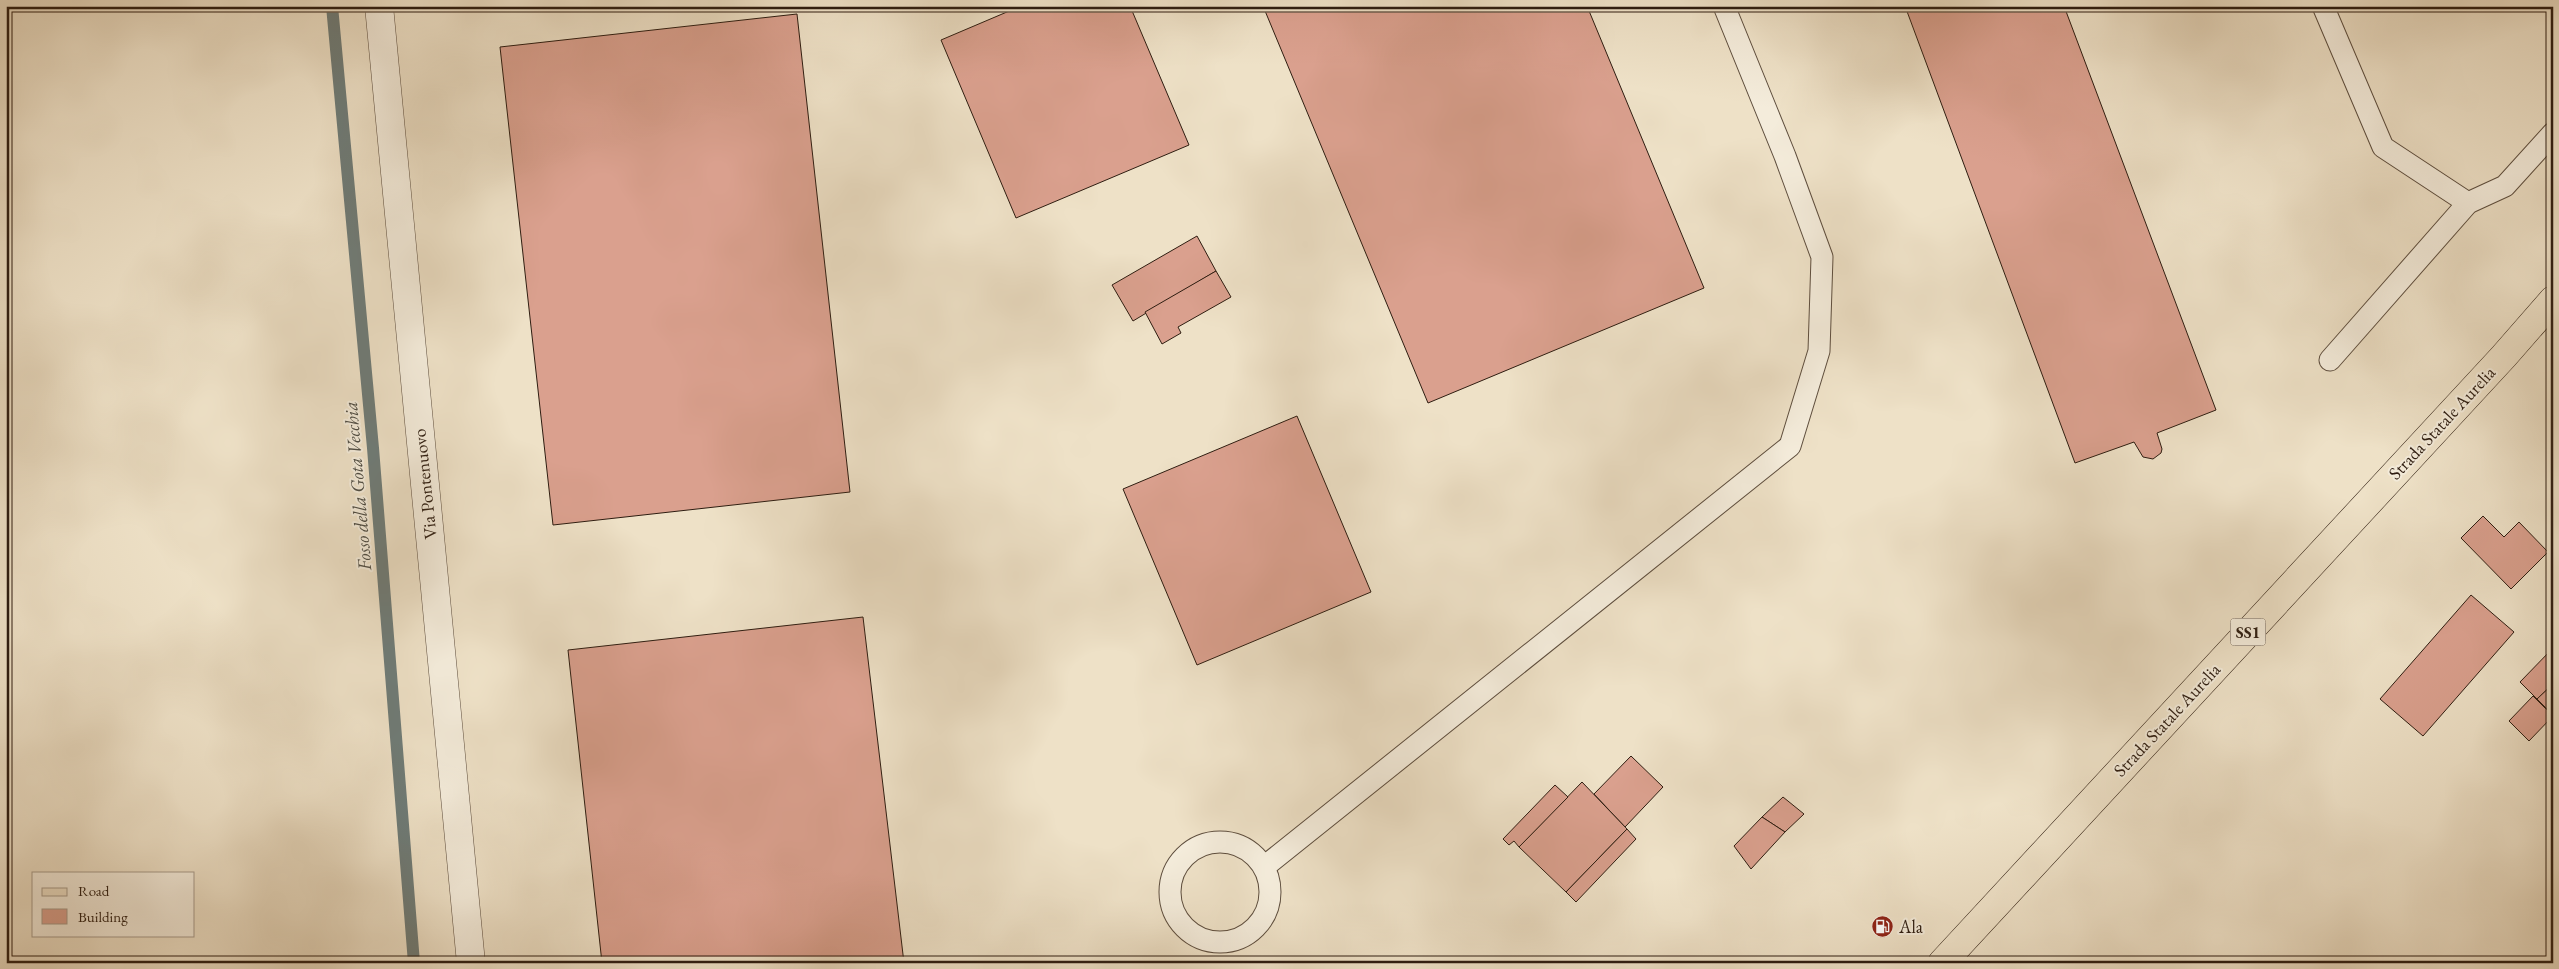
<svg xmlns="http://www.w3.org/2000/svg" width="2559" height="969" viewBox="0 0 2559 969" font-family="'EB Garamond',serif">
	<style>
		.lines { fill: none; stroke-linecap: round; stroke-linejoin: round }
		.stream { stroke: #6f7c78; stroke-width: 12 }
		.building { fill: #daa08e; stroke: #2e1d11 }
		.service-casing { stroke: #5e4e3e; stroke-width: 23 }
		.minor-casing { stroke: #5e4e3e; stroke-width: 29 }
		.primary-casing { stroke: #2e1d11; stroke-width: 29 }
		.service { stroke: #f4ecdb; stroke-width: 21 }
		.minor { stroke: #f4ecdb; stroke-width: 28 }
		.primary { stroke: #eee1c7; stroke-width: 28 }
		.labels { text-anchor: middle; stroke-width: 4; stroke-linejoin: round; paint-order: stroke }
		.shield { fill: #f4ecdb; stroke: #695b4e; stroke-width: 1 }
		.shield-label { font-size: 16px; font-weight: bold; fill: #2e1d11 }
		.street-label { font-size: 18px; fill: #2e1d11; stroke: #f4ecdb }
		.poi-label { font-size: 18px; fill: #2e1d11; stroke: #f4ecdb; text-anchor: start }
		.water-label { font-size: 19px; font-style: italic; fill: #4f4d44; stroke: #f4ecdb }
	</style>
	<rect width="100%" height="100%" fill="#eee1c7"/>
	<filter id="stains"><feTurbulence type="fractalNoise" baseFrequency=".004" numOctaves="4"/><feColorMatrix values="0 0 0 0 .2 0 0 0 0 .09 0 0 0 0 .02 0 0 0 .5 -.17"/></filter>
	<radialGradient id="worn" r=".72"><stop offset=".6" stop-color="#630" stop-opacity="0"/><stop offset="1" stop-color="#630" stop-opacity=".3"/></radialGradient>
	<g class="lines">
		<polyline class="stream" points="332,6 373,448 414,963"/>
	</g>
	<g class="building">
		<polygon points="1021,6 1130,6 1189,145 1016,218 941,40"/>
		<polygon points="1263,6 1587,6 1704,288 1428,403"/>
		<polygon points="1905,6 2064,6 2216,410 2157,433 2162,449 2161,453 2153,459 2143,457 2134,442 2075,463"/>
		<polygon points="797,14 850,492 553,525 500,47"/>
		<polygon points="1197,236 1216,271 1133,321 1112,285"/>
		<polygon points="1216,271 1231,297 1178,327 1181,333 1162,344 1145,312"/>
		<polygon points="1297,416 1371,592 1197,665 1123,489"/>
		<polygon points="2483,516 2504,537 2519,522 2548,552 2511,589 2461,538"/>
		<polygon points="2471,595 2514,632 2423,736 2380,699"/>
		<polygon points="863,617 904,963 602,963 568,650"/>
		<polygon points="2553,648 2553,684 2537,699 2520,682"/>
		<polygon points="2553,684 2553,715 2537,699"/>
		<polygon points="2533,696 2553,716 2529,741 2509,721"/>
		<polygon points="1631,756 1663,787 1625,827 1594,794"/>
		<polygon points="1582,782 1627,829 1566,892 1519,847"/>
		<polygon points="1555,785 1568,797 1519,847 1514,841 1509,845 1503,839"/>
		<polygon points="1783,797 1804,814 1785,832 1762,817"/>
		<polygon points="1762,817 1785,832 1751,869 1734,846"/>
		<polygon points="1627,829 1636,839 1576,902 1566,892"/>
	</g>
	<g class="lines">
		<defs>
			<g id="service">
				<polyline points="2323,6 2383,147 2468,203"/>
				<polyline points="2330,360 2468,203 2505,186 2553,133"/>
				<circle cx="1220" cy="892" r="50"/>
				<polyline points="1264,867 1790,446 1819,351 1822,257 1785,156 1724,6"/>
			</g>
			<polyline id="minor" points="379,6 471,963"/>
			<polyline id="primary" points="1942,963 2504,356 2553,300"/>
		</defs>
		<use href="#service" class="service-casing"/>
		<use href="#minor" class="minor-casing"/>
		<use href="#primary" class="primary-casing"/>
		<use href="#service" class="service"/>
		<use href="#minor" class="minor"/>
		<use href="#primary" class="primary"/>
	</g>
	<defs>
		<symbol id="fuel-disc" viewBox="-11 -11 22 22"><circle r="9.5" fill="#8f2418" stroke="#f4ecdb"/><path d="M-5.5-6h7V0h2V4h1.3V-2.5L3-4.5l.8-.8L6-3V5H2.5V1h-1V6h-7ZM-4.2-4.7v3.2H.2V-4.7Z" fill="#fff"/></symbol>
	</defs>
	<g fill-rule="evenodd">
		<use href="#fuel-disc" x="1870" y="914" width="25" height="25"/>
	</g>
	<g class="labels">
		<rect class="shield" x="2230.5" y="618.5" width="35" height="27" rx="4"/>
		<g class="shield-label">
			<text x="2248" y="638">SS1</text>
		</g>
		<g class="street-label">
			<text transform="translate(2442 423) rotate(-47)" y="6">Strada Statale Aurelia</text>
			<text transform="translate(425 484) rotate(-96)" y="6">Via Pontenuovo</text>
			<text transform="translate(2167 720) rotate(-47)" y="6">Strada Statale Aurelia</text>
		</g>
		<g class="poi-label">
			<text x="1899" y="933">Ala</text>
		</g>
		<g class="water-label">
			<text transform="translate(357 486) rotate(-95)" y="7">Fosso della Gota Vecchia</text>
		</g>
	</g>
	<rect width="2559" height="969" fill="none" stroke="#eee1c7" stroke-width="25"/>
	<rect x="8" y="8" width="2544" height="954" fill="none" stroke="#2e1d11" stroke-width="2.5"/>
	<rect x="12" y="12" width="2534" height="944" fill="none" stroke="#2e1d11"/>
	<rect x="32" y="872" width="162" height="65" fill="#f4ecdb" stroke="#a5998a"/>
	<rect x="42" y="888" width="25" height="8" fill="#eee1c7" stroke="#a5998a"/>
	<text x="78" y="896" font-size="15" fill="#2e1d11">Road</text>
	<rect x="42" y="909" width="25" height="15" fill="#daa08e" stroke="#a5998a"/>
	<text x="78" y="922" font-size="15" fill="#2e1d11">Building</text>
	<rect width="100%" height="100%" filter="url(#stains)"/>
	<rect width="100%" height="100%" fill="url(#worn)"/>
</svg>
